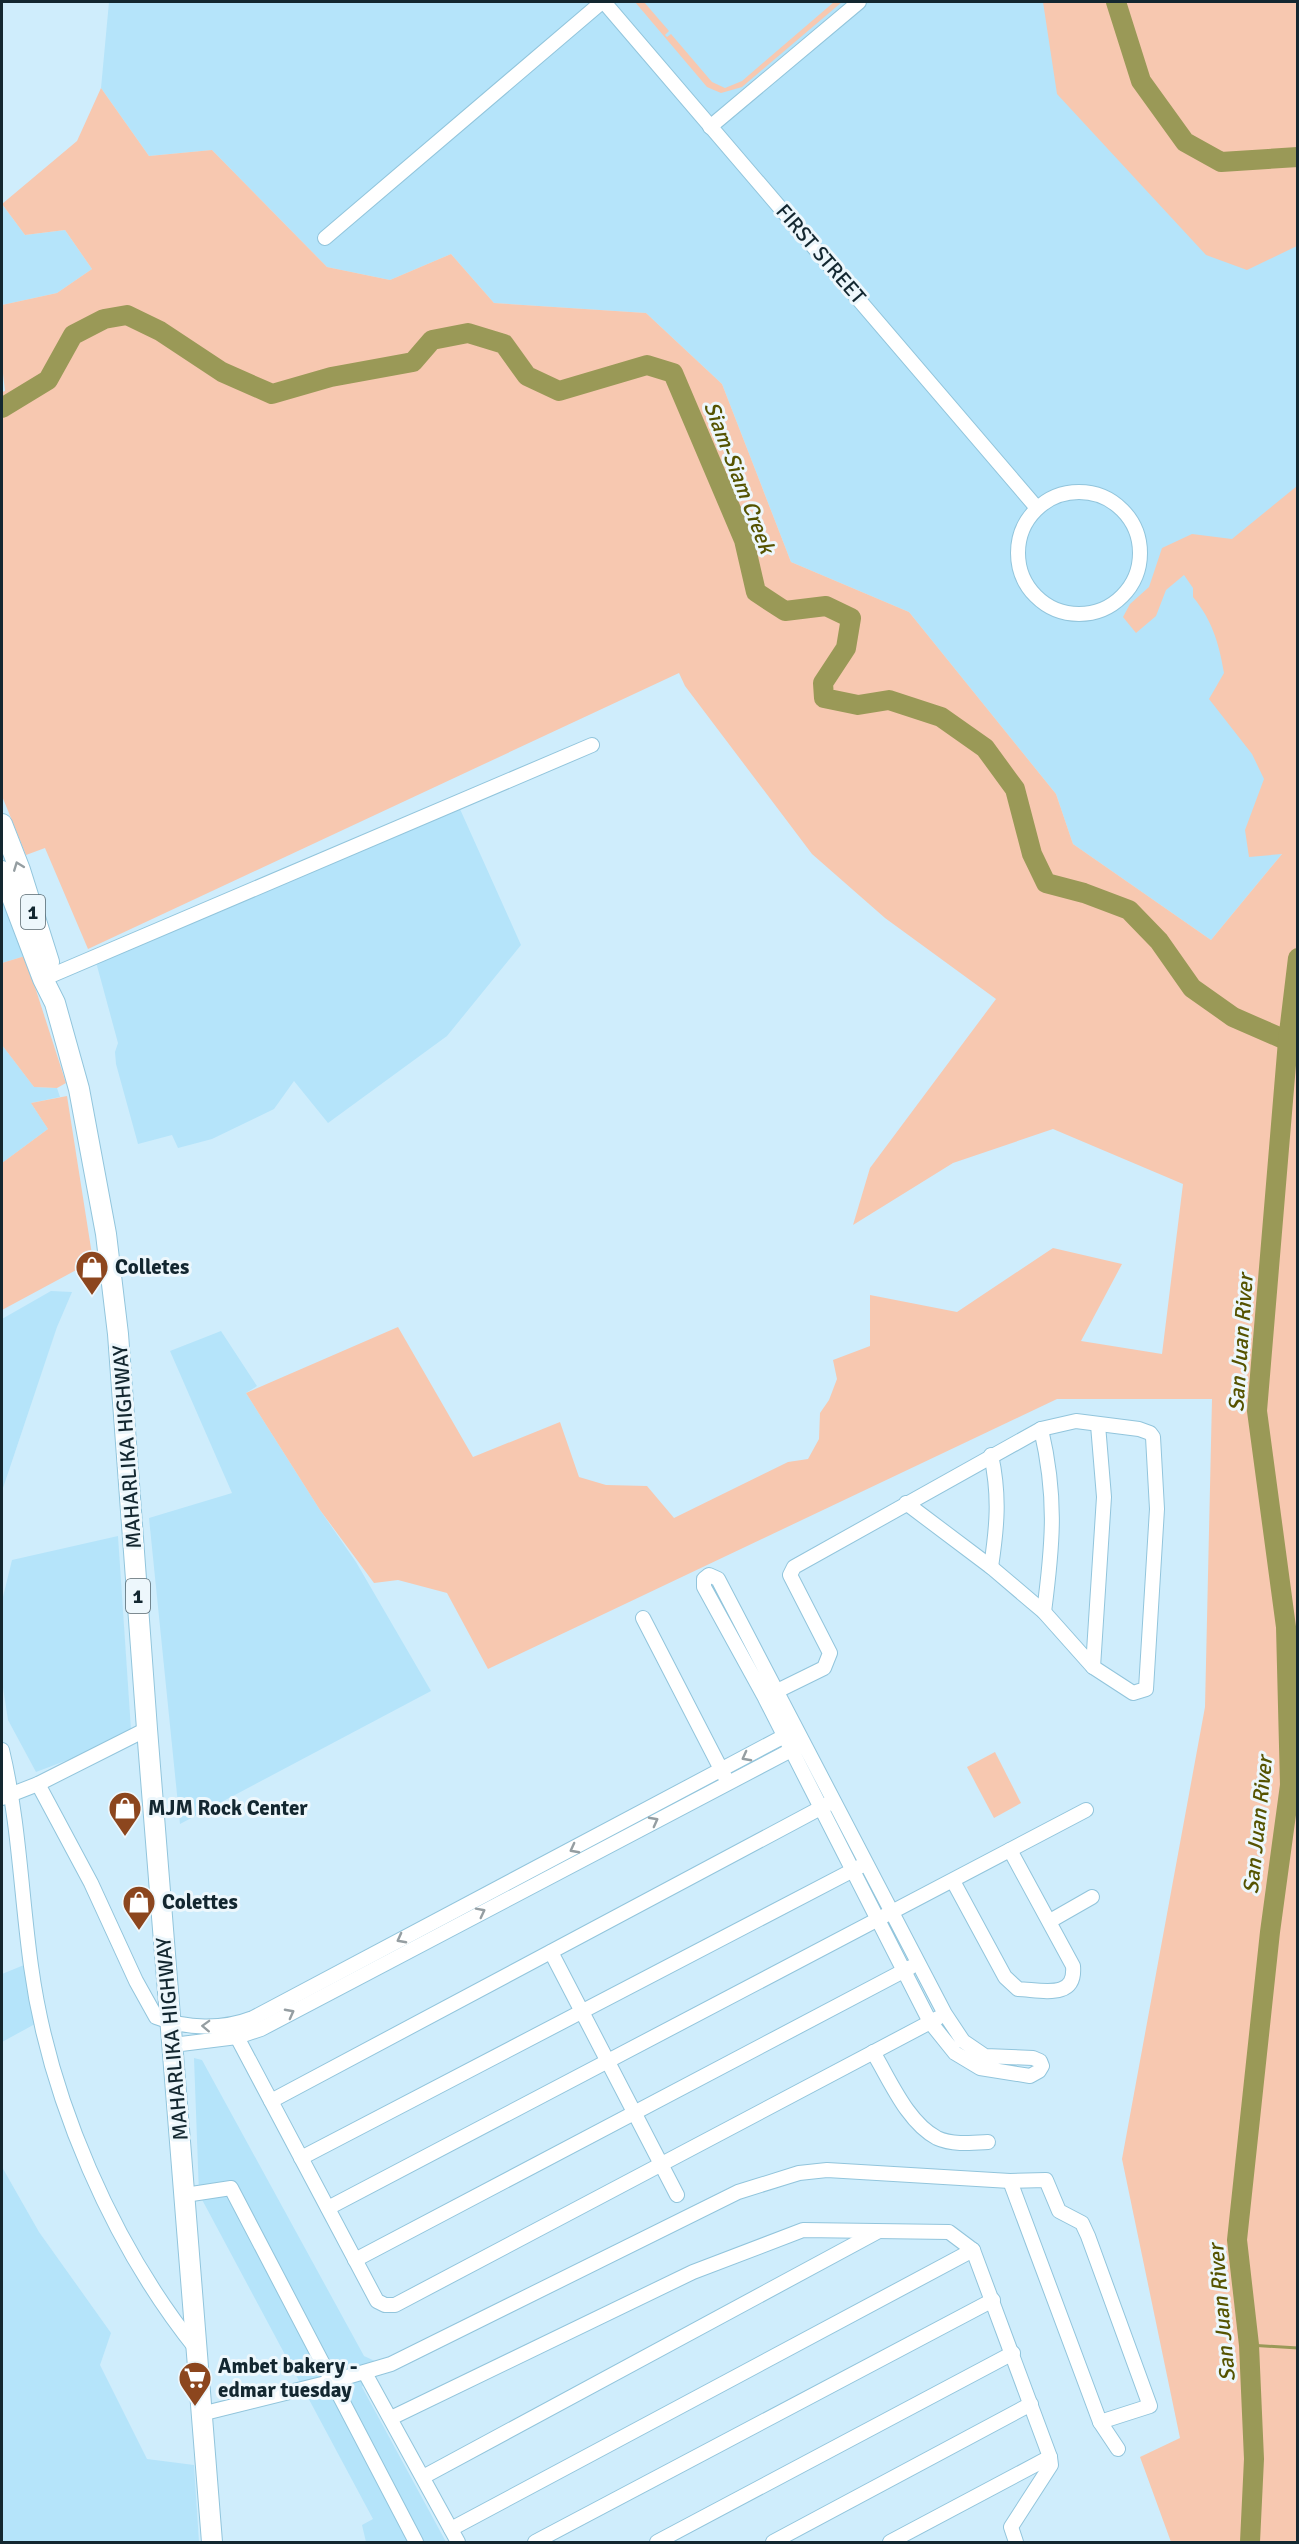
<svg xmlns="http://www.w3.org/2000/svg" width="1299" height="2544" viewBox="0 0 1299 2544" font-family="Signika,sans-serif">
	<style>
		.built { fill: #b5e4fa }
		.green { fill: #f7c8b0 }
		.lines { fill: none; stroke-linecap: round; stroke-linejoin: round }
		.stream { stroke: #9a9957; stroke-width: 3 }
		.river { stroke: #9a9957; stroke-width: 20 }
		.minor-casing { stroke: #92c5dc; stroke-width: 16 }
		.highway-casing { stroke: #92c5dc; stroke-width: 22 }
		.minor { stroke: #fff; stroke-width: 14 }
		.highway { stroke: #fff; stroke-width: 20 }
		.oneway { stroke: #959ea2 }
		.labels { text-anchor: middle; stroke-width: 6; stroke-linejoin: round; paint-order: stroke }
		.shield { fill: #edf7fc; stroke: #54656d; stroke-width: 1.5 }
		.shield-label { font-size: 20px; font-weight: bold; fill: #132730 }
		.street-label { font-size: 21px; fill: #132730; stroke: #edf7fc }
		.poi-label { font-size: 21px; font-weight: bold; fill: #132730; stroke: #edf7fc; text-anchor: start }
		.water-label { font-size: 22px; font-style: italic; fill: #555300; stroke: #edf7fc }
	</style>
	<rect width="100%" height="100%" fill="#cfedfc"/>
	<g class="built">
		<polygon points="109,2 1297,2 1298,636 1282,854 1211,940 1073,844 1056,794 909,612 791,562 722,384 646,313 494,303 451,254 390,280 327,267 212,150 149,156 101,88"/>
		<polygon points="2,204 25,235 65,230 92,269 57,293 2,305"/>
		<polygon points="455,798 521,945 447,1036 328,1123 294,1081 274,1109 212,1139 178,1148 172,1135 138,1144 116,1064 115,1052 118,1043 96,962 222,911"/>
		<polygon points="2,889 25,956 2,963"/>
		<polygon points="2,1045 34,1087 57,1088 60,1097 31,1103 48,1129 2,1163"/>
		<polygon points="51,1291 72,1292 57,1327 2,1491 2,1319"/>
		<polygon points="221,1331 257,1386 246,1393 320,1510 356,1562 431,1691 180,1824 149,1518 232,1493 170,1351"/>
		<polygon points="118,1536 131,1730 118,1741 36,1772 8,1720 2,1681 2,1601 12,1560"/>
		<polygon points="24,1965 35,2024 2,2042 2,1974"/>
		<polygon points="194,2058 202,2060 364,2356 377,2362 362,2387 446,2542 366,2542 362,2525 373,2519 199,2194"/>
		<polygon points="2,2167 39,2232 111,2333 100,2365 147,2459 194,2465 199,2542 2,2542"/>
	</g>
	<g class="green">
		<polygon points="635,2 644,2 669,31 665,35 667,37 671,34 712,82 725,88 742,81 834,2 842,2 742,87 721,93 707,87"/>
		<polygon points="1043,2 1297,2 1297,246 1247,270 1206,255 1057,94"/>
		<path d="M 101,88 L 149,156 L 212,150 L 327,267 L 390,280 L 451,254 L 494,303 L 646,313 L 722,384 L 791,562 L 909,612 L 1056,794 L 1073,844 L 1211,940 L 1282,854 L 1249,857 L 1245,830 L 1264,779 L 1252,754 L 1209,699 L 1224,673 C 1219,643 1212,620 1193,597 L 1193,588 L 1184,575 L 1166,590 L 1156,616 L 1136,633 L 1123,617 L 1130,604 L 1149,587 L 1162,548 L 1192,534 L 1232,539 L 1297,486 L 1297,2542 L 1171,2542 L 1140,2457 L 1180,2438 L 1122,2159 L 1205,1707 L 1212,1399 L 1057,1399 L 488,1669 L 447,1593 L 398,1580 L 374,1583 L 320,1510 L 246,1393 L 398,1327 L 473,1457 L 560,1422 L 579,1477 L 606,1485 L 647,1486 L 674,1518 L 788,1462 L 808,1459 L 819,1439 L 820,1413 L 829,1400 L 837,1379 L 833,1360 L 870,1346 L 870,1295 L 957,1312 L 1053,1248 L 1122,1264 L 1081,1341 L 1162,1354 L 1183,1184 L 1053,1129 L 953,1163 L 853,1225 L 870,1168 L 996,999 L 885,918 L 812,854 L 685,686 L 679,673 L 88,949 L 45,848 L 26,855 L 2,796 L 2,392 L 5,391 L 2,365 L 2,305 L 57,293 L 92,269 L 65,230 L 25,235 L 2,204 L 77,141 Z"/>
		<polygon points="25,956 66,1083 57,1088 34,1087 2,1045 2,963"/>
		<polygon points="67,1096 93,1261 2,1310 2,1163 48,1129 31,1103"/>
		<polygon points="995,1752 1021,1803 994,1818 967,1767"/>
	</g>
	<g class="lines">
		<polyline class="stream" points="1249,2345 1298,2348"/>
		<g class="river">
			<polyline points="1116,2 1141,81 1185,142 1221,162 1298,157"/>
			<polyline points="2,408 48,380 73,335 104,319 127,315 160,331 222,372 272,394 331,377 413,362 432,340 468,333 504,344 527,376 559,391 647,365 673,373 744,540 756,592 785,611 826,606 851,618 846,648 823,683 824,698 858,705 889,700 941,717 985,748 1015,789 1032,854 1046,883 1084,893 1129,910 1159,941 1192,988 1233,1017 1288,1041"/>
			<polyline points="1250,2542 1254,2459 1249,2345 1237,2240 1270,1932 1290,1785 1286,1627 1257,1411 1288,1041 1298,958"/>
		</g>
		<defs>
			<g id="minor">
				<polyline points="604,2 1037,508"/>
				<polyline points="710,127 859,2"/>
				<polyline points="325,238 602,2"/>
				<circle cx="1079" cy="553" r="61"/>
				<polyline points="43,979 592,745"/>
				<path d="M 1041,1429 C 1057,1497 1053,1543 1044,1612"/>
				<path d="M 991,1567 C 997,1527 1000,1496 991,1455"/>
				<polygon points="709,1575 718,1579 945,2014 963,2041 985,2056 1033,2058 1040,2061 1042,2066 1039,2071 1030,2076 980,2068 955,2053 930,2022 765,1698 704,1587 704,1579"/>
				<polyline points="643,1618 725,1777"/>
				<polyline points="1093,1667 1104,1497 1098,1425"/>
				<polyline points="769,1695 824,1668 830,1653 790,1575 794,1567 1041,1429 1076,1421 1139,1429 1150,1433 1153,1437 1157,1509 1146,1689 1133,1693 1093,1667 1044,1612 991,1567 906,1503"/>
				<path d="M 2,1750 C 19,1821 21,1894 31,1966 C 49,2099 113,2246 197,2350"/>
				<path d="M 38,1784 L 91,1883 L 136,1981 L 156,2017 C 187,2029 222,2030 253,2018 L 790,1733"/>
				<polyline points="2,1798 38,1784 147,1729"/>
				<path d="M 953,1881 L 1005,1977 L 1018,1989 C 1042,1990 1076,2000 1073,1966 L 1010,1850"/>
				<polyline points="1050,1921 1092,1897"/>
				<polyline points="551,1952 677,2195"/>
				<polyline points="235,2025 237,2037 377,2301 385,2305 395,2305 938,2018"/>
				<polyline points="173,2045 237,2037 261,2029 797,1747"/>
				<path d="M 873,2052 C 890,2080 907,2122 937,2138 C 952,2145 972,2143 988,2142"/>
				<polyline points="271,2101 828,1804"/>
				<polyline points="301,2158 861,1866"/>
				<polyline points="1010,2181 1100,2422 1118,2449"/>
				<polyline points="185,2195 231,2188 416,2542"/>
				<polyline points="328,2208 1086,1810"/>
				<polyline points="355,2260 911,1967"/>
				<polyline points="365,2373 458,2542"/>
				<polyline points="201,2414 330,2382 391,2364 738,2192 799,2173 827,2170 1010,2181 1046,2180 1059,2211 1082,2223 1088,2236 1150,2406 1100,2422"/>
				<polyline points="391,2418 693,2272 803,2230 949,2232 973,2250 1050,2457 1051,2465 1011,2527 1016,2542"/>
				<polyline points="423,2477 877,2232"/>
				<polyline points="451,2529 973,2250"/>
				<polyline points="535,2542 993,2300"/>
				<polyline points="657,2542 1013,2353"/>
				<polyline points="773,2542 1031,2404"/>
				<polyline points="890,2542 1050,2457"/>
			</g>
			<g id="highway">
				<polyline points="2,824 20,870 49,962"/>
				<polyline points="2,871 43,979 55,1003 79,1089 106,1234 118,1334 147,1729 212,2542"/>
			</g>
		</defs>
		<use href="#minor" class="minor-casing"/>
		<use href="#highway" class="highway-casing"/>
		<use href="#minor" class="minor"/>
		<use href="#highway" class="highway"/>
	</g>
	<defs><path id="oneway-chevron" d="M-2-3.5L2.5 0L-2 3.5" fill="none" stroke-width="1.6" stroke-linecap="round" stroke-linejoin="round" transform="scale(1.5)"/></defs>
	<g class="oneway">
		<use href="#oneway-chevron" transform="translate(18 866) rotate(-111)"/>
		<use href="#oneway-chevron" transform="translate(746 1757) rotate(152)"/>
		<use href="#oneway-chevron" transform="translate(654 1821) rotate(-28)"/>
		<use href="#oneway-chevron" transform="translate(574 1849) rotate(152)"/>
		<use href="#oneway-chevron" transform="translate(481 1912) rotate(-27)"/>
		<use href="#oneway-chevron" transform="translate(401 1939) rotate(152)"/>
		<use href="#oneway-chevron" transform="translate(290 2013) rotate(-28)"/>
		<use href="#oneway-chevron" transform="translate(206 2026) rotate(-178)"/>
	</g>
	<defs>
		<symbol id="shop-pin" viewBox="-11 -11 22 30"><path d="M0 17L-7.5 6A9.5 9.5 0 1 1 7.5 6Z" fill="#8c461e" stroke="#edf7fc"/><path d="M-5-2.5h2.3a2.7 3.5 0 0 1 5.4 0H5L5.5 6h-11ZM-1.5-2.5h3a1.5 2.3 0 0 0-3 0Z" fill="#fff"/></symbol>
		<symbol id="supermarket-pin" viewBox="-11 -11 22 30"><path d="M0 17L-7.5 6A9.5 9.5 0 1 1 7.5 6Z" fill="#8c461e" stroke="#edf7fc"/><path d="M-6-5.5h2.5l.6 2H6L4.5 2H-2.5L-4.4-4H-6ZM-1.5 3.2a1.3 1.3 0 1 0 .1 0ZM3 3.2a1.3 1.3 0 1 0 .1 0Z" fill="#fff"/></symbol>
	</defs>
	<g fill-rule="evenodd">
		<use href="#shop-pin" x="73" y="1248" width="38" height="52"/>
		<use href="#shop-pin" x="106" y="1789" width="38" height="52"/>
		<use href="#shop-pin" x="120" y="1883" width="38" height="52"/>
		<use href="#supermarket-pin" x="176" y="2359" width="38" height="52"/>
	</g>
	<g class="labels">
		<g class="shield">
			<rect x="21" y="895" width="24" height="34" rx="4.5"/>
			<rect x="126" y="1579" width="24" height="34" rx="4.5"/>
		</g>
		<g class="shield-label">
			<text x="33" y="919">1</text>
			<text x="138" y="1603">1</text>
		</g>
		<g class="street-label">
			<text transform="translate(821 254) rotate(49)" y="7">FIRST STREET</text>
			<text transform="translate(127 1447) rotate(-94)" y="7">MAHARLIKA HIGHWAY</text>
			<text transform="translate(172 2039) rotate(-95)" y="7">MAHARLIKA HIGHWAY</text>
		</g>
		<g class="poi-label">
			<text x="115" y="1274">Colletes</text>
			<text x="148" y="1815">MJM Rock Center</text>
			<text x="162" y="1909">Colettes</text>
			<text x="218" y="2373">Ambet bakery -<tspan x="218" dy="24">edmar tuesday</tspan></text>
		</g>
		<g class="water-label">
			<text transform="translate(740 477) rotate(69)" y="8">Siam-Siam Creek</text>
			<text transform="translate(1240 1343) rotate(-86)" y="8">San Juan River</text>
			<text transform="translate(1257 1825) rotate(-84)" y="8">San Juan River</text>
			<text transform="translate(1221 2313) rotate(-95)" y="8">San Juan River</text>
		</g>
	</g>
	<rect width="1299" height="2544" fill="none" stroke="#132730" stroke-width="6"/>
</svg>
